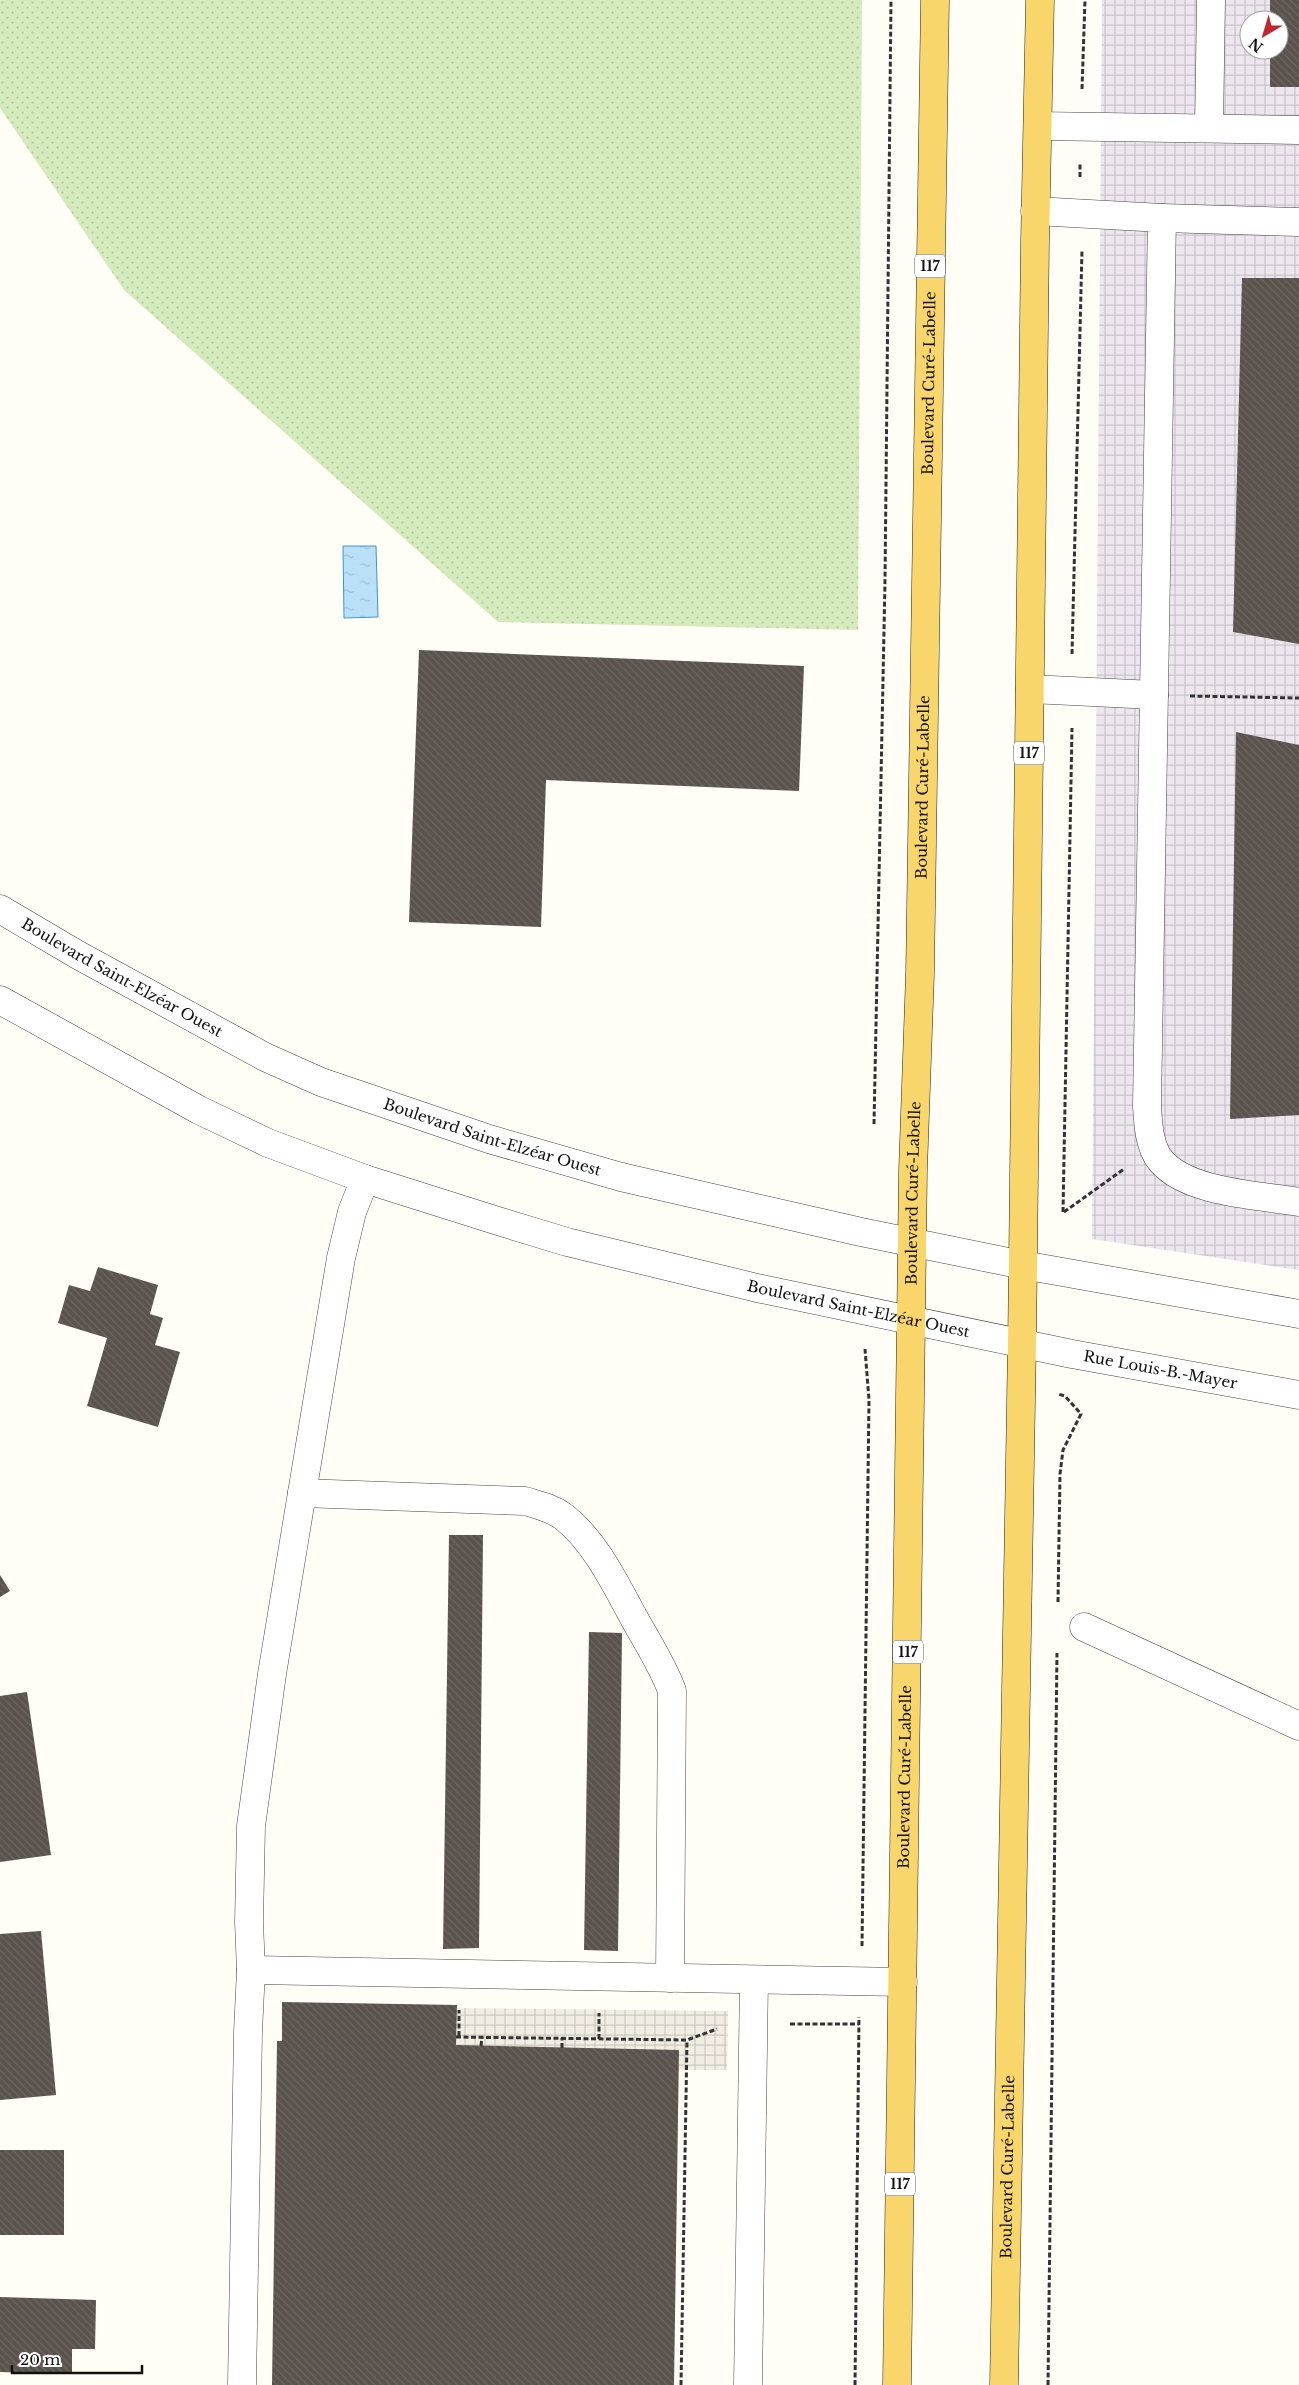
<svg xmlns="http://www.w3.org/2000/svg" width="1299" height="2385" viewBox="0 0 1299 2385" font-family="'Libre Baskerville',serif">
	<style>
		.industrial { fill: url(#industrial-grid); fill-rule: evenodd }
		.grass { fill: url(#grass-dots) }
		.plaza { fill: url(#plaza-grid) }
		.water { fill: url(#water-ripples); stroke: #3f96cf }
		.building { fill: url(#building-back-hatch) }
		.lines { fill: none; stroke-linecap: round; stroke-linejoin: round }
		.minor-casing { stroke: #444; stroke-width: 29 }
		.major-casing { stroke: #222; stroke-width: 29 }
		.path { stroke: #333; stroke-width: 3; stroke-dasharray: 5 2.5; stroke-linecap: butt }
		.minor { stroke: #fff; stroke-width: 28 }
		.major { stroke: #f9d66b; stroke-width: 28 }
		.labels { text-anchor: middle; stroke-width: 5; stroke-linejoin: round; paint-order: stroke }
		.shield { fill: #fff; stroke: #585858; stroke-width: 1 }
		.shield-label { font-size: 14px; font-weight: bold; fill: #111 }
		.street-label { font-size: 15px; fill: #111; stroke: #fff }
	</style>
	<defs>
		<pattern id="industrial-grid" width="8" height="8" patternUnits="userSpaceOnUse" patternTransform="scale(1.25)"><rect width="8" height="8" fill="#eee6ef"/><path d="M0 4h8M4 0v8" fill="none" stroke="#cbc4cc"/></pattern>
		<pattern id="grass-dots" width="8" height="8" patternUnits="userSpaceOnUse" patternTransform="scale(1.25)"><rect width="8" height="8" fill="#d5ebbd"/><path d="M2 2h.1M6 6h.1" fill="none" stroke="#b6c8a1" stroke-width="1.8" stroke-linecap="round"/></pattern>
		<pattern id="plaza-grid" width="8" height="8" patternUnits="userSpaceOnUse" patternTransform="scale(1.25)"><rect width="8" height="8" fill="#f1ede2"/><path d="M0 4h8M4 0v8" fill="none" stroke="#cecac1"/></pattern>
		<pattern id="water-ripples" width="26" height="14" patternUnits="userSpaceOnUse" patternTransform="scale(1.25)"><rect width="26" height="14" fill="#b9e0f7"/><path d="M2 4q2-2 4 0t4 0M15 11q2-2 4 0t4 0" fill="none" stroke="#9ebfd3"/></pattern>
		<pattern id="building-back-hatch" width="6" height="6" patternUnits="userSpaceOnUse" patternTransform="scale(1.25)"><rect width="6" height="6" fill="#5a524d"/><path d="M-1 5l2 2M0 0l6 6M5-1l2 2" fill="none" stroke="#6d6662"/></pattern>
	</defs>
	<rect width="100%" height="100%" fill="#fffdf5"/>
	<path class="industrial" d="M 1102,0 L 1299,0 L 1299,1270 L 1092,1239 ZM 1249,20 L 1279,20 L 1279,50 L 1249,50 Z"/>
	<polygon class="grass" points="0,0 862,0 858,630 498,622 124,290 0,108"/>
	<polygon class="plaza" points="456,2008 728,2011 727,2070 679,2070 451,2045"/>
	<polygon class="water" points="343,546 376,546 378,617 344,618"/>
	<g class="building">
		<polygon points="1270,0 1299,0 1299,87 1270,87 1270,50 1279,50 1279,20 1270,20"/>
		<polygon points="1242,278 1299,278 1299,644 1233,632"/>
		<polygon points="419,650 804,666 799,791 546,780 541,927 409,922"/>
		<polygon points="1236,732 1299,745 1299,1115 1230,1119"/>
		<polygon points="98,1267 158,1285 150,1314 163,1318 155,1345 180,1352 158,1427 87,1406 107,1338 58,1323 69,1285 90,1291"/>
		<polygon points="449,1535 483,1535 479,1948 443,1949"/>
		<polygon points="0,1575 10,1591 0,1597"/>
		<polygon points="589,1632 622,1633 618,1951 584,1950"/>
		<polygon points="27,1692 51,1855 0,1862 0,1696"/>
		<polygon points="41,1931 56,2095 0,2100 0,1934"/>
		<polygon points="282,2002 457,2005 456,2045 679,2050 674,2385 272,2385 277,2041 282,2041"/>
		<rect x="0" y="2150" width="64" height="85"/>
		<polygon points="0,2297 96,2300 95,2349 72,2349 72,2374 0,2372"/>
	</g>
	<g class="lines">
		<defs>
			<g id="minor">
				<polyline points="1038,126 1299,130"/>
				<polyline points="1209,128 1211,0"/>
				<path d="M 1035,211 L 1162,218 L 1147,1106 C 1148,1123 1149,1147 1161,1161 C 1188,1193 1259,1195 1299,1202"/>
				<polyline points="1162,218 1299,222"/>
				<polyline points="1030,689 1154,695"/>
				<path id="s1" d="M 0,909 L 78,955 L 265,1057 L 321,1082 L 489,1139 L 621,1177 L 861,1232 L 1023,1265 L 1299,1314"/>
				<path id="s2" d="M 0,1000 L 199,1110 L 268,1143 L 365,1179 L 498,1221 L 567,1242 L 757,1288 L 1072,1354 L 1299,1395"/>
				<polyline points="365,1179 352,1212 341,1258 272,1674 251,1826 249,1922 251,1970 903,1982"/>
				<path d="M 302,1493 L 525,1501 C 538,1505 552,1508 564,1517 C 598,1544 618,1590 639,1627 C 651,1648 664,1669 672,1691 L 670,1978"/>
				<polyline points="1084,1627 1299,1726"/>
				<polyline points="242,2385 248,2032 251,1970"/>
				<polyline points="748,2385 754,1980"/>
			</g>
			<g id="major">
				<path id="s3" d="M 897,2385 L 913,1170 L 920,974 L 935,0"/>
				<path id="s4" d="M 1004,2385 L 1022,1344 L 1035,241 L 1040,0"/>
			</g>
		</defs>
		<use href="#minor" class="minor-casing"/>
		<use href="#major" class="major-casing"/>
		<g class="path">
			<polyline points="1082,89 1085,0"/>
			<polyline points="1080,177 1080,163"/>
			<polyline points="1072,654 1082,250"/>
			<polyline points="1190,696 1299,698"/>
			<polyline points="874,1124 885,581 891,0"/>
			<polyline points="1063,1212 1072,728"/>
			<polyline points="1064,1212 1124,1169"/>
			<polyline points="1058,1602 1060,1474 1063,1450 1081,1414 1065,1396 1058,1394"/>
			<polyline points="862,1946 869,1400 865,1349"/>
			<polyline points="790,2024 859,2024"/>
			<polyline points="459,2036 459,2010"/>
			<polyline points="456,2037 687,2040 717,2029"/>
			<polyline points="599,2039 599,2013"/>
			<polyline points="481,2046 482,2037"/>
			<polyline points="562,2048 562,2038"/>
			<polyline points="681,2385 687,2040"/>
			<polyline points="855,2385 859,2017"/>
			<polyline points="1048,2385 1057,1653"/>
		</g>
		<use href="#minor" class="minor"/>
		<use href="#major" class="major"/>
	</g>
	<g class="labels">
		<g class="shield">
			<rect x="915" y="254.5" width="30" height="23" rx="4"/>
			<rect x="1014" y="741.5" width="30" height="23" rx="4"/>
			<rect x="893" y="1640.5" width="30" height="23" rx="4"/>
			<rect x="885" y="2172.5" width="30" height="23" rx="4"/>
		</g>
		<g class="shield-label">
			<text x="930" y="271">117</text>
			<text x="1029" y="758">117</text>
			<text x="908" y="1657">117</text>
			<text x="900" y="2189">117</text>
		</g>
		<g class="street-label">
			<text dy="5" stroke="none"><textPath href="#s3" startOffset="2002">Boulevard Curé-Labelle</textPath></text>
			<text dy="5" stroke="none"><textPath href="#s3" startOffset="1598">Boulevard Curé-Labelle</textPath></text>
			<text dy="5" stroke="none"><textPath href="#s1" startOffset="140">Boulevard Saint-Elzéar Ouest</textPath></text>
			<text dy="5" stroke="none"><textPath href="#s1" startOffset="545">Boulevard Saint-Elzéar Ouest</textPath></text>
			<text dy="5" stroke="none"><textPath href="#s3" startOffset="1192">Boulevard Curé-Labelle</textPath></text>
			<text dy="5" stroke="none"><textPath href="#s2" startOffset="918">Boulevard Saint-Elzéar Ouest</textPath></text>
			<text dy="5" stroke="none"><textPath href="#s2" startOffset="1226">Rue Louis-B.-Mayer</textPath></text>
			<text dy="5" stroke="none"><textPath href="#s3" startOffset="608">Boulevard Curé-Labelle</textPath></text>
			<text dy="5" stroke="none"><textPath href="#s4" startOffset="218">Boulevard Curé-Labelle</textPath></text>
		</g>
	</g>
	<g transform="translate(1264 35) rotate(218)"><circle r="24" fill="#ffffff" stroke="#a0a0a0"/>
	<path d="M0-4L9 19L0 12L-9 19Z" fill="#c4262e"/>
	<text y="-8" font-size="14" font-weight="bold" text-anchor="middle" fill="#111111">N</text>
	</g>
	<path d="M12 2365v8h130v-8" fill="none" stroke="#111111" stroke-width="2.5"/>
	<text x="20" y="2365" font-size="15" fill="#111111" stroke="#ffffff" stroke-width="4" paint-order="stroke">20 m</text>
</svg>
